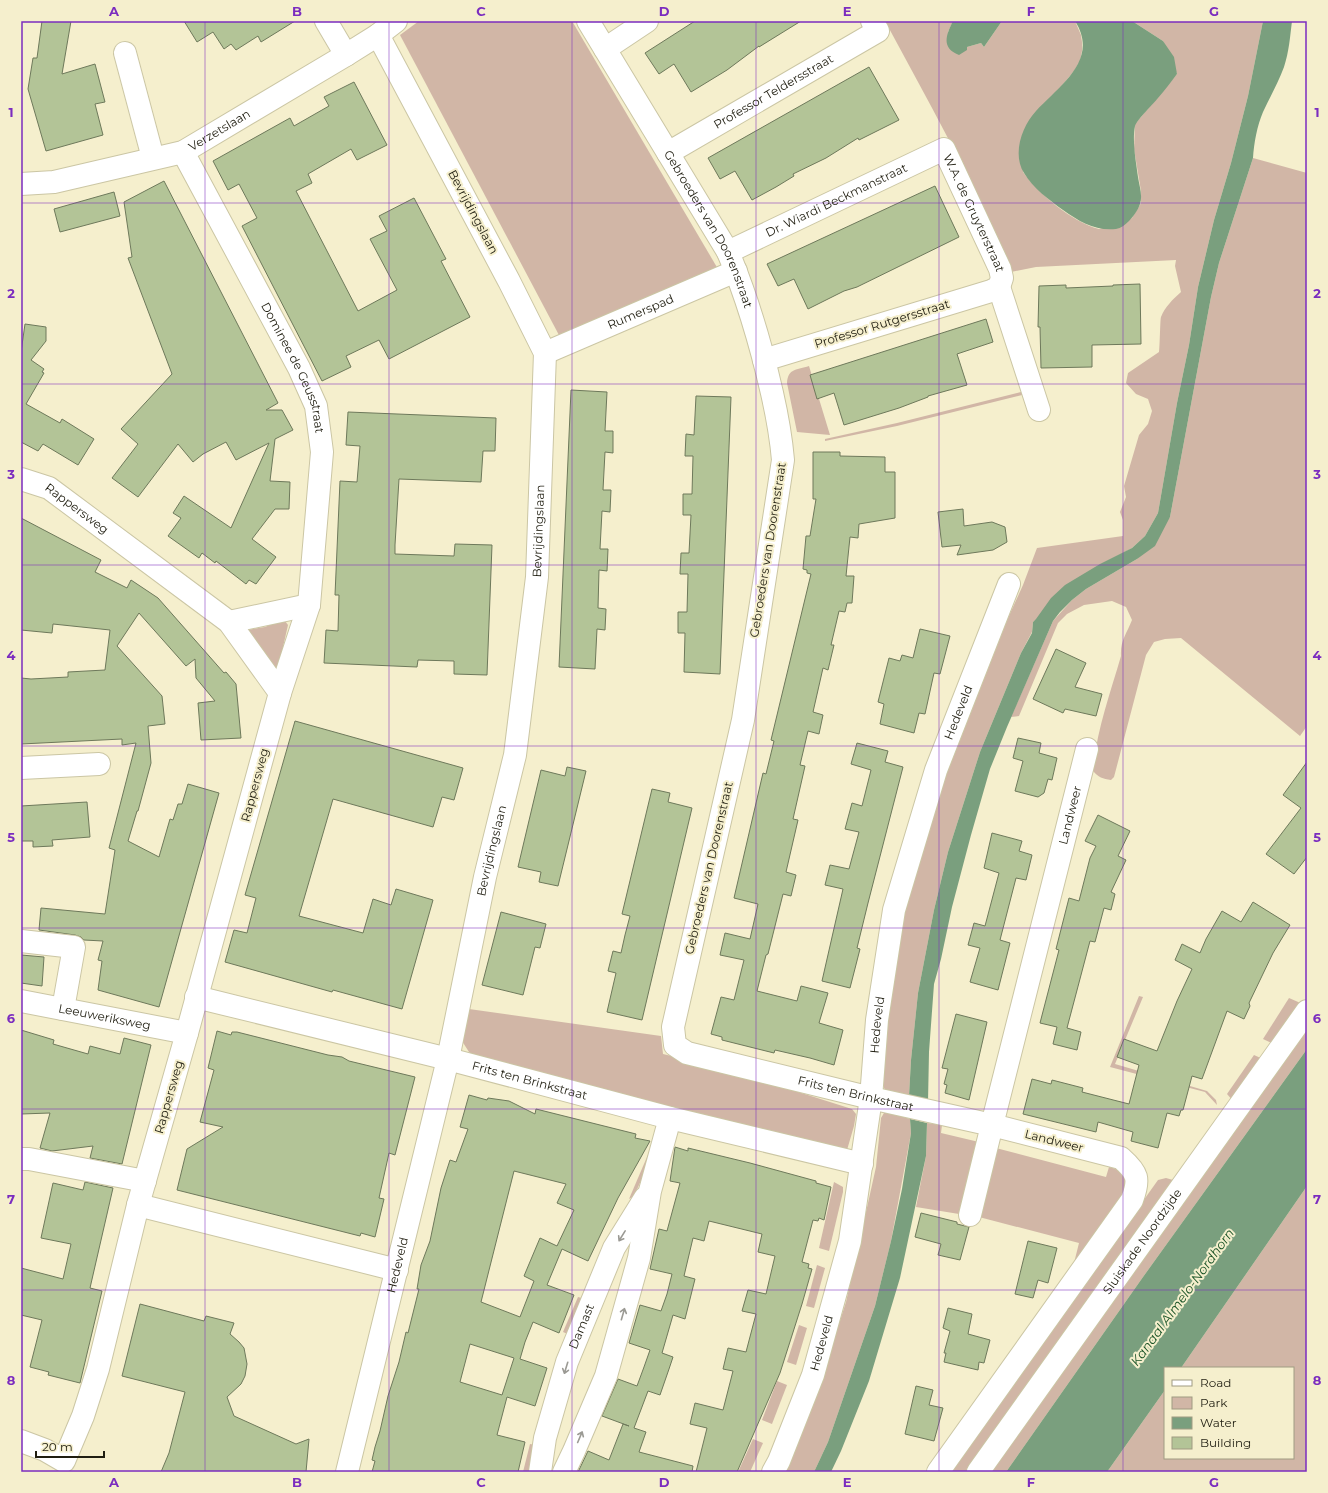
<svg xmlns="http://www.w3.org/2000/svg" width="1328" height="1493" viewBox="0 0 1328 1493" font-family="Montserrat,sans-serif">
	<style>
		.green { fill: #d1b6a6 }
		.water { fill: #7a9f7e }
		.building { fill: #b3c497; stroke: #6e795b; fill-rule: evenodd }
		.lines { fill: none; stroke-linecap: round; stroke-linejoin: round }
		.minor-casing { stroke: #cbc6a4; stroke-width: 24 }
		.minor { stroke: #fff; stroke-width: 22 }
		.oneway { stroke: #9b9a94 }
		.grid { fill: none; stroke: #7b2cbf; stroke-width: 1; stroke-opacity: 0.55 }
		.labels { text-anchor: middle; stroke-width: 4; stroke-linejoin: round; paint-order: stroke }
		.street-label { font-size: 12px; fill: #201e11; stroke: #f5efcd }
		.water-label { font-size: 13px; font-style: italic; fill: #195326; stroke: #f5efcd }
		.neatline { fill: none; stroke: #7b2cbf; stroke-width: 1.5 }
		.grid-label { font-size: 13px; text-anchor: middle; font-weight: bold; fill: #7b2cbf }
	</style>
	<rect width="100%" height="100%" fill="#f5efcd"/>
	<g class="green">
		<polygon points="419,21 572,21 718,269 560,337 400,35"/>
		<path d="M 885,21 L 953,21 L 948,32 L 967,50 L 967,47 L 981,43 L 984,47 L 1002,21 L 1075,21 L 1081,35 L 1082,42 L 1082,51 L 1080,61 L 1074,71 L 1055,94 L 1023,172 C 1039,194 1072,222 1099,229 L 1132,218 L 1141,203 L 1141,191 L 1134,149 L 1135,124 L 1177,74 L 1163,41 L 1132,21 L 1263,21 L 1248,96 L 1231,163 L 1214,220 L 1198,287 L 1189,345 L 1177,403 L 1158,513 L 1145,536 L 1132,548 L 1118,556 L 1033,622 L 1032,632 L 1021,653 L 980,752 L 948,852 L 934,910 L 918,993 L 911,1060 L 909,1096 L 887,1092 L 884,1088 L 883,1073 L 885,1036 L 895,960 L 909,891 L 929,819 L 1008,618 L 1023,585 L 1037,548 L 1123,536 L 1123,520 L 1120,512 L 1126,497 L 1124,486 L 1139,435 L 1148,424 L 1152,411 L 1148,399 L 1136,394 L 1126,383 L 1128,373 L 1159,352 C 1160,346 1160,320 1161,317 C 1165,307 1173,299 1181,292 L 1175,266 L 1176,260 L 1036,267 L 1011,272 C 976,185 929,103 885,21 Z"/>
		<path d="M 1253,158 L 1307,173 L 1307,726 L 1300,736 L 1181,638 L 1165,639 L 1154,642 L 1146,655 L 1114,777 L 1111,780 C 1103,779 1098,777 1093,771 C 1096,732 1110,694 1121,656 C 1120,641 1127,633 1132,620 L 1126,607 L 1112,601 L 1084,605 L 1067,614 L 1058,623 L 1019,716 L 1011,717 L 1053,621 L 1072,600 L 1086,589 L 1137,559 L 1170,517 L 1211,297 L 1219,263 Z"/>
		<path d="M 809,366 L 830,435 L 797,432 L 787,383 C 788,368 797,370 809,366 Z"/>
		<polygon points="1025,391 1026,394 897,426 825,441 825,439 897,423"/>
		<polygon points="279,621 285,621 288,625 283,647 280,670 273,673 247,630 265,627"/>
		<polygon points="1139,996 1143,997 1115,1064 1207,1091 1216,1100 1217,1105 1205,1092 1110,1067"/>
		<polygon points="1289,998 1305,1005 1276,1045 1263,1039"/>
		<polygon points="469,1009 661,1036 663,1054 700,1063 703,1068 792,1090 852,1109 856,1114 854,1126 847,1150 476,1059 469,1052 462,1041"/>
		<polygon points="1307,1029 1307,1049 1143,1277 1006,1472 988,1472"/>
		<polygon points="1254,1055 1265,1060 1234,1102 1227,1094"/>
		<polygon points="889,1112 910,1119 911,1133 891,1241 875,1306 828,1442 814,1472 782,1472 830,1352 846,1302 876,1167 881,1118 884,1113"/>
		<polygon points="927,1123 942,1125 941,1133 979,1142 962,1213 959,1214 916,1207 926,1156"/>
		<polygon points="656,1136 658,1143 634,1196 629,1199"/>
		<path d="M 992,1147 L 1106,1177 L 1109,1167 C 1120,1169 1127,1177 1127,1189 L 1073,1267 L 1079,1243 L 979,1217 Z"/>
		<polygon points="1166,1178 1173,1180 1176,1183 968,1472 950,1472 1158,1180"/>
		<polygon points="834,1182 843,1187 843,1192 829,1251 819,1248"/>
		<polygon points="1307,1186 1307,1472 1107,1472 1165,1390 1165,1458 1293,1458 1293,1368 1181,1368"/>
		<polygon points="817,1265 825,1268 814,1308 806,1306"/>
		<polygon points="578,1297 585,1299 570,1335 563,1332"/>
		<polygon points="799,1325 807,1328 796,1365 787,1362"/>
		<polygon points="777,1381 787,1385 772,1424 762,1420"/>
		<polygon points="753,1439 763,1443 750,1472 738,1472"/>
		<polygon points="530,1444 535,1445 529,1472 523,1472"/>
	</g>
	<g class="water">
		<path d="M 953,21 L 1002,21 L 984,47 L 981,43 L 967,47 L 967,50 L 959,55 C 941,48 946,35 953,21 Z"/>
		<path d="M 1075,21 L 1132,21 L 1163,41 L 1174,57 L 1177,74 C 1171,82 1165,90 1158,98 C 1154,103 1137,120 1135,126 C 1132,141 1136,162 1138,177 C 1139,185 1143,195 1140,204 C 1138,210 1133,217 1129,221 C 1125,225 1121,228 1116,229 C 1095,231 1080,222 1063,210 C 1049,200 1033,188 1024,173 C 1012,154 1022,126 1036,111 C 1059,86 1100,60 1075,21 Z"/>
		<path d="M 1263,21 L 1292,21 C 1290,37 1289,52 1284,67 C 1278,83 1270,97 1263,112 C 1257,126 1254,143 1253,158 L 1219,263 L 1211,297 L 1170,517 L 1155,546 L 1137,559 L 1086,589 L 1072,600 L 1060,612 L 1053,621 L 1007,727 L 990,769 L 971,835 L 952,907 L 941,959 L 934,984 L 929,1052 L 928,1102 L 909,1096 L 911,1060 L 918,993 L 934,910 L 948,852 L 980,752 L 1021,653 L 1032,633 L 1033,622 L 1036,619 L 1051,598 L 1065,585 L 1100,564 L 1132,548 L 1145,536 L 1158,513 L 1177,403 L 1189,345 L 1198,287 L 1214,220 L 1231,163 L 1248,96 Z"/>
		<polygon points="1307,1049 1307,1186 1181,1368 1165,1368 1165,1390 1107,1472 1006,1472 1143,1277"/>
		<polygon points="910,1119 927,1123 926,1156 900,1278 869,1381 841,1451 831,1472 814,1472 828,1442 875,1306 891,1241 902,1189 911,1133"/>
	</g>
	<g class="building">
		<polygon points="42,21 71,21 62,74 95,64 105,102 95,104 103,135 46,151 28,89 33,58 37,58"/>
		<polygon points="184,21 295,21 261,42 258,36 236,50 231,44 224,49 213,32 197,42"/>
		<polygon points="695,21 801,21 759,47 759,46 727,70 691,92 674,64 659,74 645,53"/>
		<polygon points="869,67 899,120 859,140 858,138 826,158 793,174 794,176 776,187 752,200 735,171 720,179 708,158"/>
		<polygon points="354,82 387,145 357,160 351,149 308,174 312,183 296,191 358,311 397,290 370,239 387,231 379,216 414,198 446,259 441,261 470,317 389,359 379,340 346,356 351,367 322,381 242,226 257,218 239,184 228,190 213,161 290,118 294,126 329,106 324,97"/>
		<polygon points="164,181 278,403 266,410 282,410 293,430 275,439 270,481 290,482 289,509 275,509 252,539 276,557 256,584 249,580 246,584 216,561 215,563 202,553 199,558 168,536 181,518 173,513 184,496 231,528 269,443 236,460 226,442 203,454 193,462 178,444 138,497 112,478 138,444 121,429 172,374 128,258 132,257 124,202"/>
		<polygon points="935,186 959,237 857,287 844,291 808,309 794,279 778,286 767,264"/>
		<polygon points="114,192 120,216 60,232 54,209"/>
		<polygon points="1140,284 1141,344 1092,345 1092,367 1041,368 1040,327 1038,327 1039,286 1066,285 1066,288 1113,286 1113,285"/>
		<polygon points="986,319 993,342 957,354 967,385 928,396 928,397 899,408 844,425 834,393 817,399 810,375"/>
		<polygon points="25,324 46,327 46,341 31,360 44,369 42,372 44,373 26,404 60,423 62,419 94,439 78,465 43,444 38,451 21,442 21,352"/>
		<polygon points="571,390 607,392 605,431 613,431 613,453 605,452 603,490 611,490 610,512 602,511 600,549 608,549 607,571 599,570 598,608 606,609 605,630 597,629 595,669 559,667"/>
		<polygon points="696,396 731,397 720,674 684,672 685,633 678,633 678,612 687,612 688,574 680,574 681,553 689,553 691,515 683,515 683,494 692,494 693,456 685,456 686,434 694,435"/>
		<polygon points="348,412 496,418 495,451 483,451 481,482 399,479 395,545 395,554 454,556 455,544 492,545 487,675 454,674 454,661 418,660 417,667 324,663 326,630 338,631 339,595 335,595 340,481 357,482 360,446 346,445"/>
		<polygon points="813,452 840,452 840,456 885,457 885,472 895,472 895,518 859,524 858,538 850,537 846,576 854,576 852,603 847,603 845,612 839,611 831,645 834,645 828,670 823,668 813,712 823,715 819,734 808,731 800,765 805,766 793,819 798,820 786,872 796,875 791,896 783,894 768,954 766,955 757,991 797,1001 801,986 828,993 819,1023 843,1030 834,1065 810,1058 775,1050 774,1053 722,1040 722,1037 711,1034 721,997 734,1000 744,960 720,955 725,933 750,939 758,904 734,898 763,773 766,774 774,741 771,740 811,574 807,573 807,570 803,569 806,536 810,536 816,499 813,499"/>
		<polygon points="963,509 964,526 992,522 1005,527 1007,542 993,550 957,555 961,545 942,547 938,512"/>
		<polygon points="21,518 101,560 95,572 127,588 131,580 158,598 224,673 226,672 236,684 241,738 201,740 198,703 215,701 196,678 195,659 186,666 139,613 117,646 162,696 165,724 148,726 151,763 138,811 137,811 128,841 159,857 170,819 173,820 178,804 182,804 188,784 219,793 159,1007 98,990 102,961 98,960 103,941 84,940 81,937 75,935 39,930 41,908 105,914 115,850 109,848 136,743 122,745 122,739 21,744 21,678 31,679 68,677 68,672 105,670 110,630 53,624 52,633 21,630"/>
		<polygon points="920,629 950,636 940,674 934,673 925,714 919,713 914,733 880,724 884,704 878,702 889,658 900,661 902,655 913,658"/>
		<polygon points="1056,649 1086,663 1075,687 1102,694 1096,716 1065,709 1063,713 1033,699"/>
		<polygon points="295,721 463,768 454,800 442,797 433,827 333,799 299,916 363,933 373,899 391,905 396,889 433,900 402,1009 333,990 332,992 225,962 234,930 247,933 256,898 245,895"/>
		<polygon points="1018,738 1041,743 1039,753 1057,758 1052,780 1048,779 1044,793 1038,797 1015,791 1023,761 1013,758"/>
		<polygon points="857,743 888,751 885,762 903,767 868,903 857,948 860,949 850,988 822,981 843,889 825,885 830,865 849,869 859,832 845,829 852,803 862,806 871,770 851,764"/>
		<polygon points="1307,762 1307,857 1294,874 1266,854 1301,808 1283,795"/>
		<polygon points="567,767 586,771 558,886 539,882 541,872 518,867 541,770 565,776"/>
		<polygon points="652,789 670,793 668,802 692,808 642,1020 607,1012 616,973 608,971 613,951 621,953 625,935 630,916 622,914"/>
		<polygon points="87,802 90,837 52,840 53,846 33,847 33,841 21,841 21,806"/>
		<polygon points="1098,815 1130,831 1118,856 1126,860 1111,892 1115,894 1111,910 1104,908 1095,942 1090,941 1067,1028 1081,1032 1077,1050 1053,1044 1057,1027 1040,1023 1059,950 1056,949 1069,898 1079,901 1090,858 1096,846 1085,841"/>
		<polygon points="992,833 1022,841 1019,851 1032,855 1026,880 1016,878 1000,940 1010,943 998,990 970,982 980,948 968,945 974,923 985,926 999,873 984,868"/>
		<polygon points="1253,902 1290,925 1273,953 1249,1003 1250,1006 1244,1019 1227,1011 1202,1079 1192,1076 1183,1110 1181,1110 1179,1116 1167,1113 1158,1148 1131,1141 1133,1132 1098,1122 1096,1132 1023,1114 1032,1079 1051,1084 1052,1080 1083,1088 1082,1092 1129,1104 1139,1065 1117,1057 1124,1039 1157,1051 1177,1001 1192,969 1175,960 1182,944 1200,953 1206,939 1222,911 1241,922"/>
		<polygon points="501,912 546,924 540,948 535,947 523,995 482,985"/>
		<polygon points="21,955 44,957 42,986 21,983"/>
		<polygon points="956,1014 987,1022 969,1100 945,1093 947,1085 944,1084 948,1069 942,1068"/>
		<polygon points="21,1030 54,1040 53,1044 88,1054 90,1046 120,1054 124,1038 151,1045 122,1164 90,1158 93,1146 52,1151 40,1148 50,1113 21,1114"/>
		<polygon points="217,1031 231,1035 232,1032 237,1032 328,1055 342,1057 349,1061 415,1077 395,1155 389,1153 379,1198 384,1199 375,1237 361,1233 360,1236 177,1190 187,1149 223,1127 200,1122 214,1070 208,1068"/>
		<path d="M 469,1095 L 487,1100 L 488,1098 L 509,1101 L 535,1114 L 536,1109 L 636,1134 L 635,1138 L 650,1141 L 618,1198 L 588,1261 L 562,1249 L 547,1285 L 574,1295 L 559,1333 L 533,1322 L 525,1342 L 520,1359 L 547,1368 L 535,1406 L 507,1397 L 497,1435 L 525,1442 L 518,1472 L 372,1472 L 375,1461 L 372,1460 L 375,1447 L 380,1431 L 388,1396 L 399,1362 L 406,1332 L 408,1333 L 419,1289 L 417,1289 L 421,1265 L 430,1241 L 441,1188 L 450,1160 L 456,1162 L 468,1129 L 460,1127 ZM 514,1171 L 566,1184 L 557,1203 L 574,1210 L 557,1246 L 540,1238 L 524,1276 L 534,1281 L 520,1317 L 481,1302 ZM 470,1344 L 514,1358 L 502,1395 L 460,1382 Z"/>
		<polygon points="675,1147 688,1151 688,1148 750,1163 816,1181 816,1183 831,1187 824,1220 819,1218 818,1221 813,1220 802,1262 809,1264 808,1268 812,1269 802,1304 780,1373 737,1472 696,1472 707,1428 690,1424 695,1403 723,1410 733,1371 723,1369 728,1348 746,1352 756,1314 742,1311 748,1290 766,1294 775,1256 758,1252 762,1234 709,1221 704,1241 693,1238 684,1276 695,1279 685,1319 673,1315 662,1353 673,1357 669,1369 660,1395 648,1391 634,1428 646,1432 639,1452 693,1466 692,1472 578,1472 588,1451 609,1460 623,1424 629,1426 602,1416 618,1379 637,1386 644,1367 650,1350 629,1343 640,1305 661,1311 667,1294 672,1274 650,1269 659,1229 667,1231 680,1183 670,1181"/>
		<polygon points="85,1182 113,1188 90,1288 102,1291 80,1383 48,1375 49,1372 30,1367 42,1320 21,1315 21,1268 63,1279 71,1244 41,1238 53,1183 83,1190"/>
		<polygon points="921,1213 957,1222 957,1224 969,1227 960,1260 938,1255 941,1244 915,1237"/>
		<polygon points="1028,1241 1057,1248 1048,1283 1038,1280 1033,1298 1015,1294"/>
		<polygon points="140,1304 204,1321 206,1316 234,1323 230,1334 239,1342 244,1348 247,1364 245,1376 241,1384 227,1397 234,1416 296,1444 309,1439 306,1472 161,1472 169,1453 185,1392 122,1376"/>
		<polygon points="948,1308 972,1314 968,1334 990,1340 984,1363 979,1362 978,1370 944,1362 946,1353 944,1353 950,1331 943,1328"/>
		<polygon points="916,1386 933,1390 929,1405 943,1408 934,1441 905,1434"/>
	</g>
	<g class="lines">
		<defs>
			<g id="minor">
				<polyline points="326,21 346,55"/>
				<path id="s1" d="M 588,21 L 728,252 C 747,297 761,345 772,393 C 777,415 781,437 783,460 L 743,720 L 673,1027 L 675,1045 L 687,1053 L 871,1098 L 992,1125 L 970,1215"/>
				<polyline points="605,49 647,21"/>
				<polyline points="125,53 153,158"/>
				<path id="s2" d="M 183,152 L 299,368 L 316,406 L 322,452 L 309,605 L 280,693"/>
				<path id="s3" d="M 668,153 L 878,31 L 872,21"/>
				<path id="s4" d="M 21,184 L 54,182 L 183,152 L 346,55 L 378,35 L 396,21"/>
				<path id="s5" d="M 728,252 L 944,149 L 1000,269 L 1002,278 L 999,287 L 991,291 L 764,360"/>
				<polyline points="999,287 1039,410"/>
				<path id="s6" d="M 545,353 L 736,271"/>
				<path id="s7" d="M 21,479 L 49,488 L 229,622 L 280,693 L 187,1033 L 138,1205 L 98,1369 L 83,1416 L 64,1461 L 45,1450 L 21,1441"/>
				<polyline points="229,622 309,605"/>
				<polyline points="21,768 99,764"/>
				<polyline points="21,941 74,947 63,1009"/>
				<path id="s8" d="M 196,997 L 448,1059 L 670,1118 L 862,1164"/>
				<path id="s9" d="M 21,1001 L 187,1033"/>
				<polyline points="21,1159 29,1159 145,1181"/>
				<polyline points="138,1205 397,1270"/>
				<path id="s10" d="M 347,1472 L 448,1059 L 485,877 L 515,755 L 537,577 L 545,353 L 509,281 L 378,35"/>
				<path id="s11" d="M 540,1472 L 545,1438 L 567,1362 L 614,1248 L 645,1198"/>
				<polyline points="564,1472 574,1451 606,1376 639,1258 650,1191 670,1118"/>
				<path id="s12" d="M 773,1472 L 779,1461 L 813,1375 L 850,1241 L 871,1098 L 877,1020 L 894,910 L 936,770 L 1009,584"/>
				<path id="s13" d="M 938,1472 L 1132,1200 C 1140,1179 1138,1173 1121,1158 L 992,1125 L 1087,749"/>
				<path id="s14" d="M 978,1472 L 1307,1011"/>
			</g>
		</defs>
		<use href="#minor" class="minor-casing"/>
		<use href="#minor" class="minor"/>
	</g>
	<defs><path id="oneway-shaft" d="M-6 0H5M1.5-3L5.5 0L1.5 3" fill="none" stroke-width="1.6" stroke-linecap="round" stroke-linejoin="round"/></defs>
	<g class="oneway">
		<use href="#oneway-shaft" transform="translate(622 1236) rotate(122)"/>
		<use href="#oneway-shaft" transform="translate(623 1314) rotate(-74)"/>
		<use href="#oneway-shaft" transform="translate(566 1368) rotate(107)"/>
		<use href="#oneway-shaft" transform="translate(580 1437) rotate(-67)"/>
	</g>
	<path class="grid" d="M 205,21 L 205,1472M 389,21 L 389,1472M 572,21 L 572,1472M 756,21 L 756,1472M 939,21 L 939,1472M 1123,21 L 1123,1472M 21,203 L 1307,203M 21,384 L 1307,384M 21,565 L 1307,565M 21,746 L 1307,746M 21,928 L 1307,928M 21,1109 L 1307,1109M 21,1290 L 1307,1290"/>
	<g class="labels">
		<g class="street-label">
			<text dy="4" stroke="none"><textPath href="#s3" startOffset="122">Professor Teldersstraat</textPath></text>
			<text dy="4" stroke="none"><textPath href="#s4" startOffset="208">Verzetslaan</textPath></text>
			<text dy="4" stroke="none"><textPath href="#s5" startOffset="120">Dr. Wiardi Beckmanstraat</textPath></text>
			<text transform="translate(473 212) rotate(62)" y="4">Bevrijdingslaan</text>
			<text dy="4" stroke="none"><textPath href="#s5" startOffset="310">W.A. de Gruyterstraat</textPath></text>
			<text dy="4" stroke="none"><textPath href="#s1" startOffset="241">Gebroeders van Doorenstraat</textPath></text>
			<text dy="4" stroke="none"><textPath href="#s6" startOffset="104">Rumerspad</textPath></text>
			<text transform="translate(882 324) rotate(-17)" y="4">Professor Rutgersstraat</text>
			<text dy="4" stroke="none"><textPath href="#s2" startOffset="243">Dominee de Geusstraat</textPath></text>
			<text dy="4" stroke="none"><textPath href="#s7" startOffset="64">Rappersweg</textPath></text>
			<text dy="4" stroke="none"><textPath href="#s10" startOffset="962">Bevrijdingslaan</textPath></text>
			<text transform="translate(768 550) rotate(-81)" y="4">Gebroeders van Doorenstraat</text>
			<text dy="4" stroke="none"><textPath href="#s12" startOffset="786">Hedeveld</textPath></text>
			<text transform="translate(255 785) rotate(-75)" y="4">Rappersweg</text>
			<text dy="4" stroke="none"><textPath href="#s13" startOffset="835">Landweer</textPath></text>
			<text dy="4" stroke="none"><textPath href="#s10" startOffset="638">Bevrijdingslaan</textPath></text>
			<text transform="translate(709 868) rotate(-77)" y="4">Gebroeders van Doorenstraat</text>
			<text dy="4" stroke="none"><textPath href="#s9" startOffset="85">Leeuweriksweg</textPath></text>
			<text dy="4" stroke="none"><textPath href="#s12" startOffset="462">Hedeveld</textPath></text>
			<text dy="4" stroke="none"><textPath href="#s8" startOffset="344">Frits ten Brinkstraat</textPath></text>
			<text dy="4" stroke="none"><textPath href="#s1" startOffset="1270">Frits ten Brinkstraat</textPath></text>
			<text transform="translate(169 1097) rotate(-74)" y="4">Rappersweg</text>
			<text transform="translate(1054 1141) rotate(14)" y="4">Landweer</text>
			<text dy="4" stroke="none"><textPath href="#s14" startOffset="283">Sluiskade Noordzijde</textPath></text>
			<text dy="4" stroke="none"><textPath href="#s10" startOffset="213">Hedeveld</textPath></text>
			<text dy="4" stroke="none"><textPath href="#s11" startOffset="152">Damast</textPath></text>
			<text dy="4" stroke="none"><textPath href="#s12" startOffset="138">Hedeveld</textPath></text>
		</g>
		<g class="water-label">
			<text transform="translate(1182 1297) rotate(-54)" y="5">Kanaal Almelo-Nordhorn</text>
		</g>
	</g>
	<rect width="1328" height="1493" fill="none" stroke="#f5efcd" stroke-width="44"/>
	<rect x="1164" y="1367" width="130" height="92" fill="#f5efcd" stroke="#a09b82"/>
	<rect x="1172" y="1380" width="20" height="6" fill="#ffffff" stroke="#a09b82"/>
	<text x="1200" y="1387" font-size="12" fill="#201e11">Road</text>
	<rect x="1172" y="1397" width="20" height="12" fill="#d1b6a6" stroke="#a09b82"/>
	<text x="1200" y="1407" font-size="12" fill="#201e11">Park</text>
	<rect x="1172" y="1417" width="20" height="12" fill="#7a9f7e" stroke="#a09b82"/>
	<text x="1200" y="1427" font-size="12" fill="#201e11">Water</text>
	<rect x="1172" y="1437" width="20" height="12" fill="#b3c497" stroke="#a09b82"/>
	<text x="1200" y="1447" font-size="12" fill="#201e11">Building</text>
	<path d="M36 1451v6h68v-6" fill="none" stroke="#201e11" stroke-width="2"/>
	<text x="42" y="1451" font-size="12" fill="#201e11" stroke="#f5efcd" stroke-width="3" paint-order="stroke">20 m</text>
	<rect x="22" y="22" width="1284" height="1449" class="neatline"/>
	<g class="grid-label">
		<text x="114" y="16">A</text>
		<text x="297" y="16">B</text>
		<text x="481" y="16">C</text>
		<text x="664" y="16">D</text>
		<text x="847" y="16">E</text>
		<text x="1031" y="16">F</text>
		<text x="1214" y="16">G</text>
		<text x="11" y="117">1</text>
		<text x="1317" y="117">1</text>
		<text x="11" y="298">2</text>
		<text x="1317" y="298">2</text>
		<text x="11" y="479">3</text>
		<text x="1317" y="479">3</text>
		<text x="11" y="660">4</text>
		<text x="1317" y="660">4</text>
		<text x="11" y="842">5</text>
		<text x="1317" y="842">5</text>
		<text x="11" y="1023">6</text>
		<text x="1317" y="1023">6</text>
		<text x="11" y="1204">7</text>
		<text x="1317" y="1204">7</text>
		<text x="11" y="1385">8</text>
		<text x="1317" y="1385">8</text>
		<text x="114" y="1487">A</text>
		<text x="297" y="1487">B</text>
		<text x="481" y="1487">C</text>
		<text x="664" y="1487">D</text>
		<text x="847" y="1487">E</text>
		<text x="1031" y="1487">F</text>
		<text x="1214" y="1487">G</text>
	</g>
</svg>
